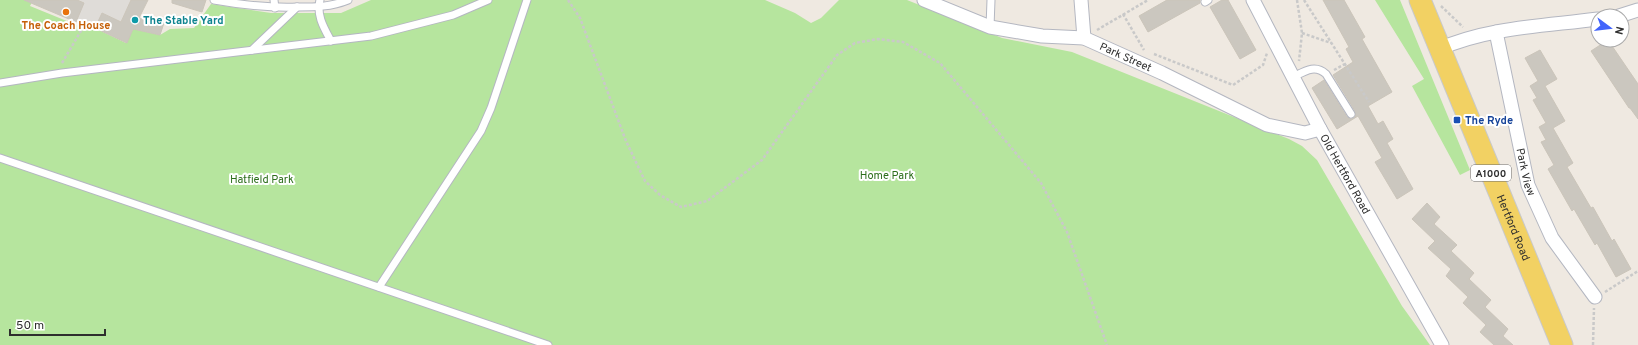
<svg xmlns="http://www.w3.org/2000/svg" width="1638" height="345" viewBox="0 0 1638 345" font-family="Overpass,sans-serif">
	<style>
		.green { fill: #b6e59e }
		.plaza { fill: #dfdcd8 }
		.building { fill: #cbc7bf; stroke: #cbc5ba }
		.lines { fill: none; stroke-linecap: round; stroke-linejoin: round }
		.lane-casing { stroke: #b4b7c1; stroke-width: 9 }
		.street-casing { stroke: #b4b7c1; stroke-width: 15 }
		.primary-casing { stroke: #c9c9c9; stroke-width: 23 }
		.path { stroke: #c9c9c9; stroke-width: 2.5; stroke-dasharray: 3 2; stroke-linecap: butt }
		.lane { stroke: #fff; stroke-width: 7 }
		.street { stroke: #fff; stroke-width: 13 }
		.primary { stroke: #f2d163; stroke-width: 21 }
		.food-dot { fill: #e8710a; stroke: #fff; stroke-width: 1.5 }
		.culture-dot { fill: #0f9aa8; stroke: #fff; stroke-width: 1.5 }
		.transit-dot { fill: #1a4fb4; stroke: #fff; stroke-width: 1.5 }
		.labels { text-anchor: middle; stroke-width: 4; stroke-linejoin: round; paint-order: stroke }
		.shield { fill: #fff; stroke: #6d6d6d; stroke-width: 1 }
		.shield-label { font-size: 10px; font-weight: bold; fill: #2e2e2e }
		.culture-label { font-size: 11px; font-weight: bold; fill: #0d838f; stroke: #fff; text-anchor: start }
		.food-label { font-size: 11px; font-weight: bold; fill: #c56008; stroke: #fff }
		.street-label { font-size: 11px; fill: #2e2e2e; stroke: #fff }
		.transit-label { font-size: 11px; font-weight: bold; fill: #164399; stroke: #fff; text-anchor: start }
		.park-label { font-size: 11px; fill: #2c6e1b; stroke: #fff }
	</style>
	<rect width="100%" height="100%" fill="#efe9e1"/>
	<g class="green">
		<polygon points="0,0 33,0 30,6 79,26 82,22 126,43 133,29 160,35 170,29 194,28 211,4 271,13 341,13 371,0 765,0 795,13 811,23 821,18 839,0 907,0 1002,38 1072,52 1289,139 1302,146 1317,160 1402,306 1430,345 0,345"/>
		<polygon points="1375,0 1400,0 1470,170 1460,175 1412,86 1424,79"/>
	</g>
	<polygon class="plaza" points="77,0 131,0 121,22 102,13 95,28 77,20"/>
	<g class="building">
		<polygon points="24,0 77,0 84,3 76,22"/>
		<polygon points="131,0 148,0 139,18 164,23 160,35 133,29 127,43 95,28 102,13 121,22"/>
		<polygon points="172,0 206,0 202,12 172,3"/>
		<polygon points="1167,0 1200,0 1200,3 1148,32 1139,16"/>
		<polygon points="1222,0 1228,0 1256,50 1240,59 1210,7"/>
		<polygon points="1323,0 1344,0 1365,37 1362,39 1392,92 1368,106 1378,124 1383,121 1393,139 1387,143 1413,189 1397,199 1375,162 1382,158 1358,116 1337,129 1312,88 1324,80 1347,117 1351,119 1355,117 1355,111 1333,75 1353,62 1346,49 1349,47"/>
		<polygon points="1608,40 1638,84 1638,119 1630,108 1629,108 1591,51"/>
		<polygon points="1540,50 1557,79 1545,86 1565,121 1553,128 1573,163 1567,167 1591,208 1593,207 1612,241 1614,239 1631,269 1616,277 1597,243 1595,245 1574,209 1572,211 1548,169 1554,165 1541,142 1546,140 1539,127 1546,123 1533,100 1537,98 1530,86 1538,81 1525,58"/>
		<polygon points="1427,203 1440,217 1434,224 1457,245 1451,251 1474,273 1469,279 1491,300 1485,307 1508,329 1503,336 1513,345 1494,345 1480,332 1486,325 1463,303 1468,297 1446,276 1451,269 1428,248 1435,241 1412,219"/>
	</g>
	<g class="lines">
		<defs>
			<g id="lane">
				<path d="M 214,0 C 242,5 268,8 297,7 C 315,7 331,7 348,0"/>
				<polyline points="274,0 275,8"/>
				<path d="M 320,0 C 316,15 324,28 331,41"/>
				<polyline points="1205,2 1208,0"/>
				<polyline points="990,27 991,0"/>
				<polyline points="252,50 297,7"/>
				<path d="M 1293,77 C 1305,71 1315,64 1326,74 L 1351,114"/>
				<polyline points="0,83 62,73 371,36 453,15 488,0"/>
				<polyline points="0,158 548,345"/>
				<polyline points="379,287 481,131 491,108 527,0"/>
			</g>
			<g id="street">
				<path id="s1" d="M 924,0 L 990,27 L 1042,36 L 1084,38 L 1162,73 L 1267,125 L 1305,133 L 1320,129"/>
				<polyline points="1081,0 1084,38"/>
				<path id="s2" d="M 1253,0 L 1320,129 L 1442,345"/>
				<polyline points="1619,16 1638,10"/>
				<path id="s3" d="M 1496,32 L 1528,185 L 1552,238 L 1595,297"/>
				<path d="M 1439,49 C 1489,27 1545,26 1598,19"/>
			</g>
			<g id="primary">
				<path id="s4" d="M 1420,0 L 1562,345"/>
			</g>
		</defs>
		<use href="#lane" class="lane-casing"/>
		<use href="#street" class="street-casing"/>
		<use href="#primary" class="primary-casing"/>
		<g class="path">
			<polyline points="568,0 580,18 626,141 645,181 660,195 681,207 707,201 762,160 837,55 855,43 878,39 903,42 940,63 1041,183 1067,232 1107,345"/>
			<polyline points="1297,0 1302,33 1299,61"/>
			<polyline points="1304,0 1369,102"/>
			<polyline points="1441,6 1463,27"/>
			<polyline points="1123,14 1144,50"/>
			<polyline points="1097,30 1148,0"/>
			<polyline points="1302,33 1331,43"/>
			<polyline points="1154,54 1233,85 1263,65 1267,53"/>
			<polyline points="62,63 85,24"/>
			<polyline points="1334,70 1345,64"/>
			<polyline points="1605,292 1638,271"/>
			<polyline points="1593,345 1594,308"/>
		</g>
		<use href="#lane" class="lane"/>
		<use href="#street" class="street"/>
		<use href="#primary" class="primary"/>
	</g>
	<circle class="food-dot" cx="66" cy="12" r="4"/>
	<circle class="culture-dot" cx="135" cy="20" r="4"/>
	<rect class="transit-dot" x="1453" y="116" width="8" height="8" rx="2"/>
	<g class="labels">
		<rect class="shield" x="1471" y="165" width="40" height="16" rx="3"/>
		<g class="shield-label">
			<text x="1491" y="177">A1000</text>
		</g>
		<g class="culture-label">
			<text x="143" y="24">The Stable Yard</text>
		</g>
		<g class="food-label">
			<text x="66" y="29">The Coach House</text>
		</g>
		<g class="street-label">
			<text dy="4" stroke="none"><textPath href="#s1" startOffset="212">Park Street</textPath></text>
			<text dy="4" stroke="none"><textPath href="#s3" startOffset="143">Park View</textPath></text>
			<text dy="4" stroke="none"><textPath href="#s2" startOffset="197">Old Hertford Road</textPath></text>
			<text dy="4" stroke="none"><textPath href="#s4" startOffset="246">Hertford Road</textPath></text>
		</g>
		<g class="transit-label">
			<text x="1465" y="124">The Ryde</text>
		</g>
		<g class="park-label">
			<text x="887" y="179">Home Park</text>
			<text x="262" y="183">Hatfield Park</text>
		</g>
	</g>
	<g transform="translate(1610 28) rotate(105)"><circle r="19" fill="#ffffff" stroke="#ababab"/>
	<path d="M0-3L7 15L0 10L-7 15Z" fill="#4264fb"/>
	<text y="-6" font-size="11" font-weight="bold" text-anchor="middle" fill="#2e2e2e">N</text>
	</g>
	<path d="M10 329v6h95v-6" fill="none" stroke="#2e2e2e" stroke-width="2"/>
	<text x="16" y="329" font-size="12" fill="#2e2e2e" stroke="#ffffff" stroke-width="3" paint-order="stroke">50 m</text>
</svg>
